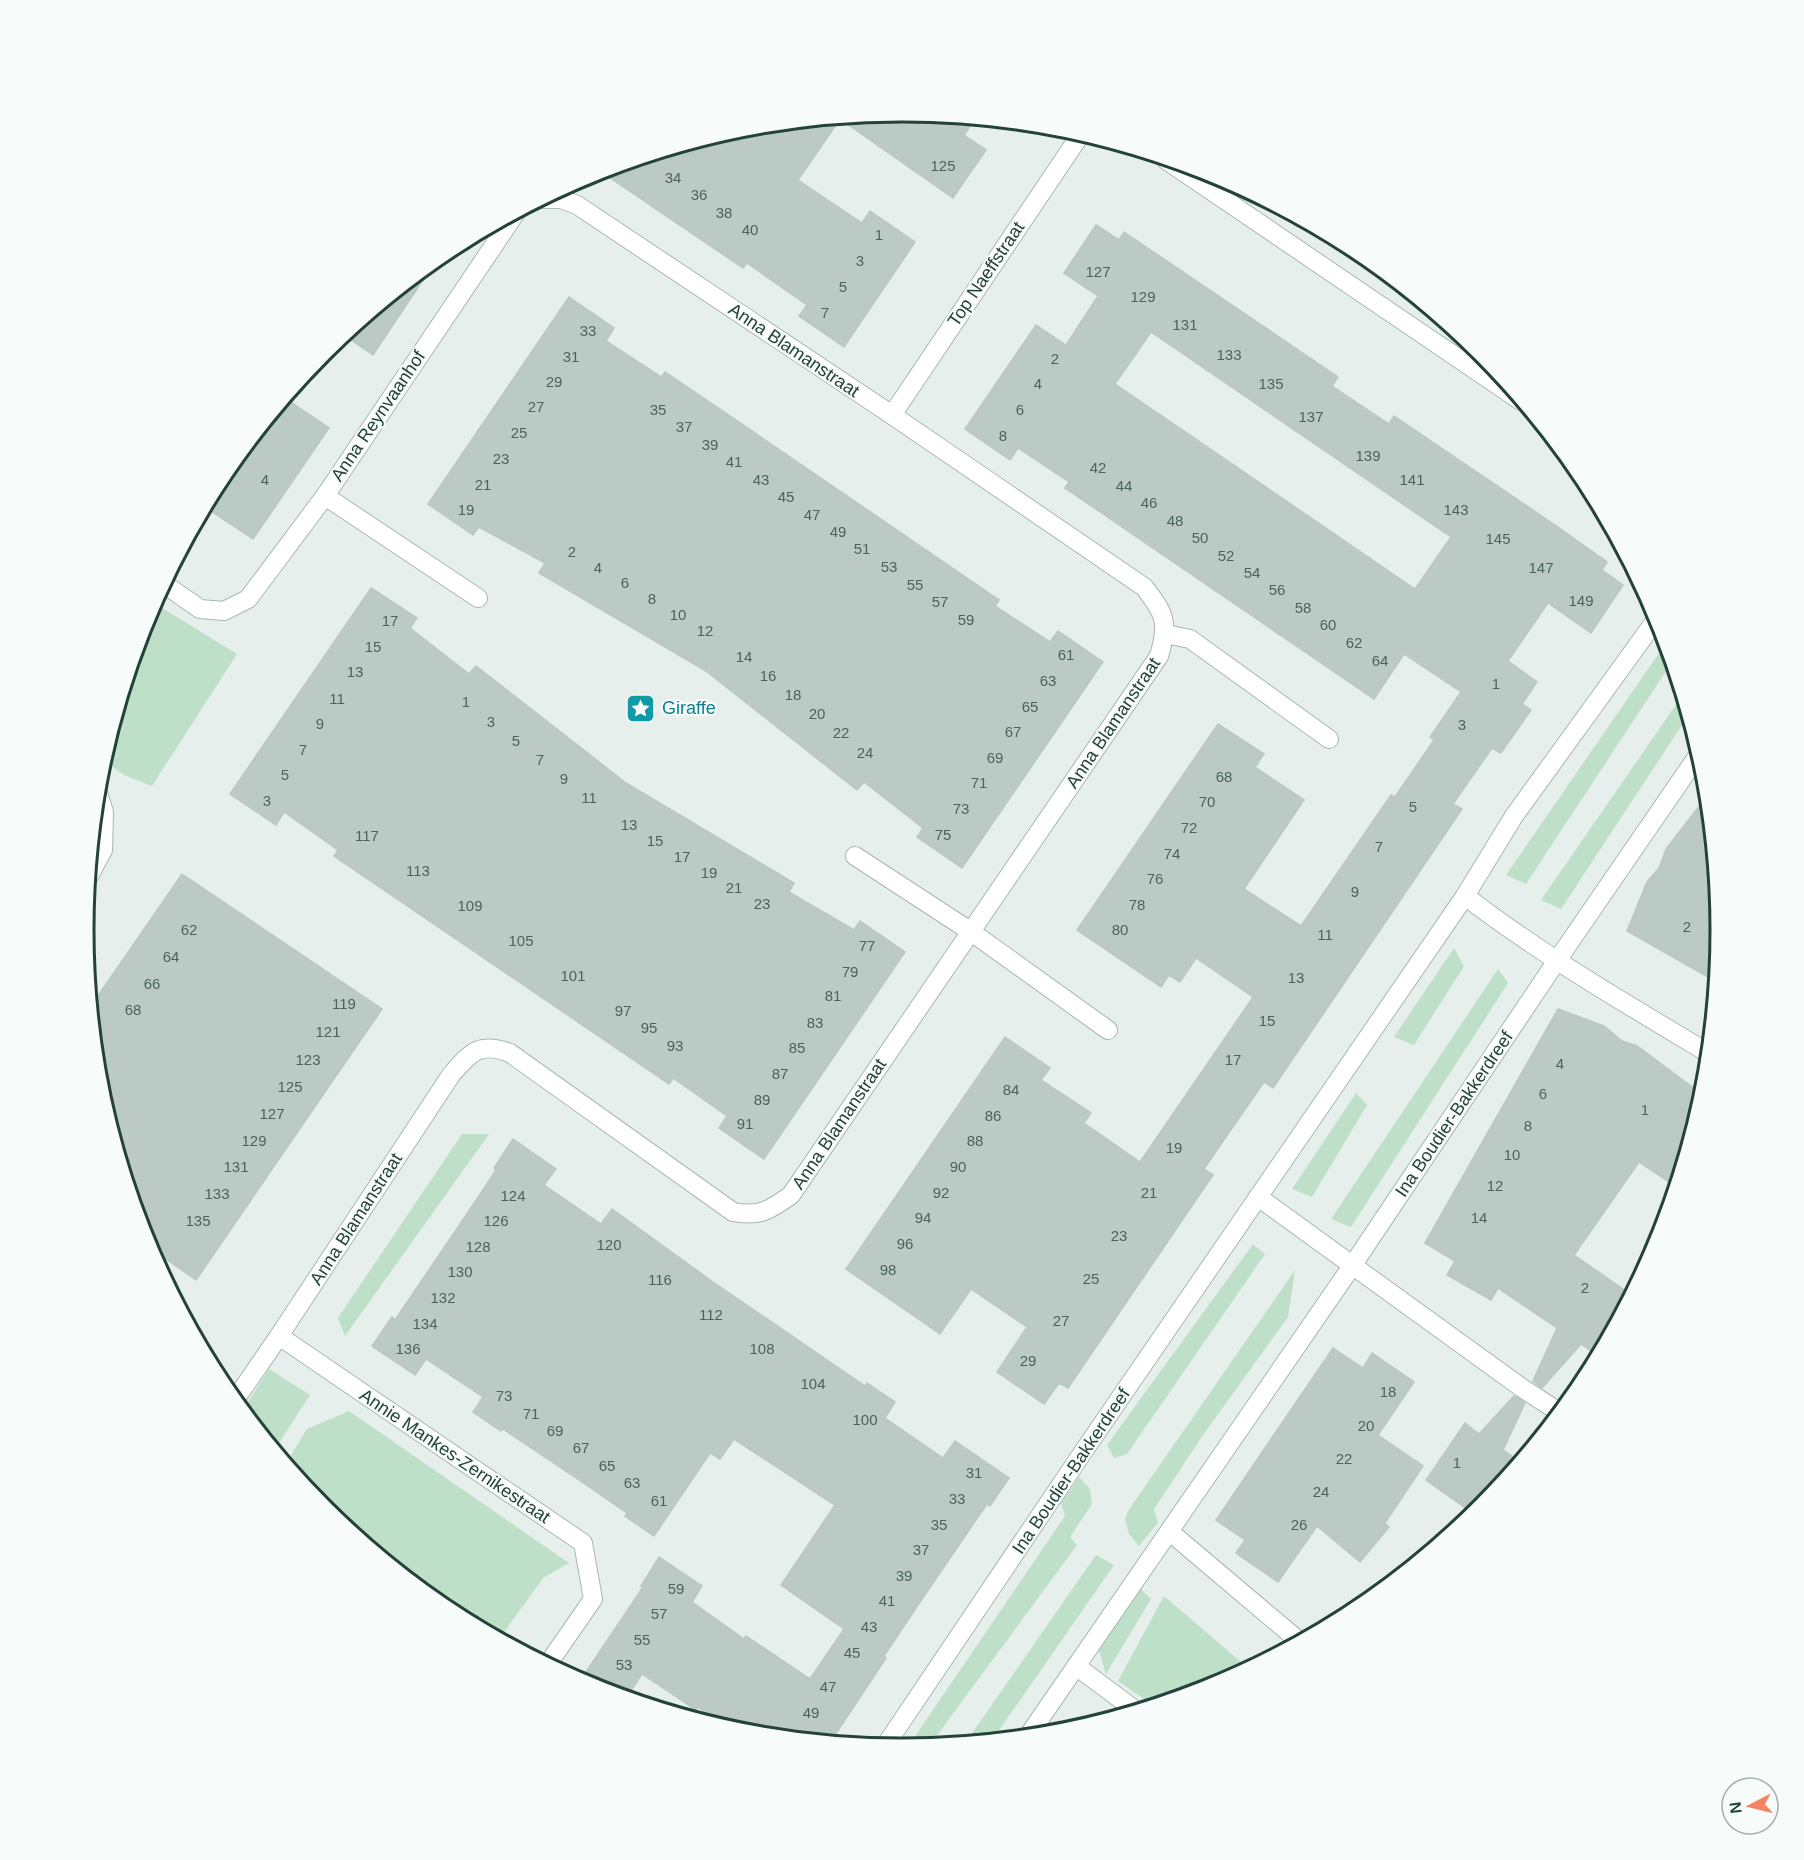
<svg xmlns="http://www.w3.org/2000/svg" width="1804" height="1860" viewBox="0 0 1804 1860" font-family="Helvetica,sans-serif">
	<style>
		.green { fill: #bfe0c8 }
		.building { fill: #bbcac4; stroke: #b8c9c2; stroke-width: 1.5; fill-rule: evenodd }
		.lines { fill: none; stroke-linecap: round; stroke-linejoin: round }
		.minor-casing { stroke: #a8b8b2; stroke-width: 20 }
		.minor { stroke: #fff; stroke-width: 18 }
		.labels { text-anchor: middle; stroke-width: 4.5; stroke-linejoin: round; paint-order: stroke }
		.number-label { font-size: 15px; fill: #4a645c }
		.street-label { font-size: 18px; fill: #24423a; stroke: #f7fbf9 }
		.culture-label { font-size: 18px; fill: #0d838f; stroke: #f7fbf9; text-anchor: start }
		.rim { fill: none; stroke: #24423a; stroke-width: 3 }
	</style>
	<rect width="100%" height="100%" fill="#e6efeb"/>
	<g class="green">
		<polygon points="154,603 237,654 152,786 124,775 103,760 146,617"/>
		<polygon points="1666,643 1672,662 1526,884 1506,875"/>
		<polygon points="1682,696 1688,716 1561,909 1541,900"/>
		<polygon points="1454,948 1464,966 1414,1045 1394,1037"/>
		<polygon points="1498,969 1508,983 1351,1227 1331,1219"/>
		<polygon points="1356,1093 1367,1105 1312,1197 1292,1189"/>
		<polygon points="462,1134 489,1134 345,1336 338,1318"/>
		<polygon points="1253,1244 1265,1254 1127,1454 1114,1458 1107,1445"/>
		<polygon points="1295,1270 1288,1317 1203,1435 1154,1509 1158,1523 1139,1546 1129,1534 1125,1518 1130,1508"/>
		<polygon points="269,1369 310,1395 279,1443 272,1446 243,1410"/>
		<polygon points="349,1411 569,1563 543,1578 500,1638 447,1610 323,1508 286,1463 307,1429"/>
		<polygon points="1079,1477 1090,1489 1092,1504 1070,1537 1077,1545 930,1745 907,1748 1065,1516 1061,1503"/>
		<polygon points="1096,1555 1114,1565 993,1739 966,1742"/>
		<polygon points="1140,1588 1151,1599 1106,1674 1099,1650"/>
		<polygon points="1164,1596 1248,1668 1215,1686 1153,1705 1118,1681"/>
	</g>
	<g class="building">
		<polygon points="902,112 975,119 964,135 986,150 953,198 840,119 798,180 862,223 870,211 915,242 844,347 799,316 807,305 747,263 743,268 600,171 743,128"/>
		<path d="M 1096,225 L 1119,240 L 1124,232 L 1338,377 L 1332,386 L 1389,424 L 1394,416 L 1555,525 L 1607,562 L 1602,570 L 1623,585 L 1591,633 L 1548,603 L 1508,661 L 1537,682 L 1522,704 L 1531,710 L 1501,753 L 1492,748 L 1453,804 L 1462,809 L 1273,1088 L 1264,1082 L 1219,1147 L 1204,1169 L 1213,1175 L 1068,1388 L 1059,1383 L 1044,1404 L 997,1372 L 1027,1327 L 971,1289 L 940,1334 L 846,1269 L 1005,1037 L 1050,1068 L 1041,1080 L 1091,1113 L 1084,1123 L 1140,1162 L 1234,1025 L 1253,997 L 1196,958 L 1180,982 L 1169,975 L 1161,987 L 1077,930 L 1218,724 L 1264,754 L 1255,767 L 1304,800 L 1244,889 L 1301,926 L 1391,795 L 1395,797 L 1434,740 L 1430,737 L 1461,692 L 1404,654 L 1374,699 L 1065,488 L 1069,482 L 1018,448 L 1010,460 L 965,429 L 1036,325 L 1066,345 L 1098,296 L 1064,273 ZM 1151,332 L 1451,537 L 1415,589 L 1115,384 Z"/>
		<polygon points="417,275 423,280 373,355 344,335"/>
		<polygon points="569,297 614,328 606,341 661,377 665,372 717,407 999,600 995,606 1050,642 1058,631 1103,662 962,868 917,837 923,828 864,782 857,790 706,671 539,573 545,563 479,527 473,535 428,504"/>
		<polygon points="285,398 329,428 253,539 205,507 222,475"/>
		<polygon points="371,588 417,618 410,628 469,674 476,666 626,783 794,883 789,892 854,930 860,921 905,952 764,1159 719,1128 727,1116 673,1078 669,1084 334,856 338,850 284,812 276,825 230,794"/>
		<polygon points="1707,796 1720,930 1715,981 1627,931 1647,882 1659,868 1666,849"/>
		<polygon points="182,874 382,1009 196,1280 149,1247 146,1243 100,1089 91,1006"/>
		<polygon points="1558,1009 1604,1026 1622,1041 1637,1046 1703,1095 1675,1186 1639,1162 1574,1255 1630,1294 1598,1356 1581,1344 1542,1388 1533,1381 1557,1328 1498,1288 1491,1300 1447,1275 1455,1261 1425,1243"/>
		<polygon points="513,1139 556,1169 544,1185 601,1224 612,1209 713,1282 865,1386 867,1383 895,1402 885,1418 943,1458 955,1441 1009,1478 990,1506 987,1504 918,1605 884,1656 886,1658 831,1741 742,1732 728,1728 698,1707 696,1710 642,1674 627,1697 589,1686 580,1681 643,1587 641,1586 659,1557 702,1586 692,1602 744,1639 746,1636 810,1679 844,1629 781,1585 835,1505 734,1439 720,1459 710,1453 654,1536 625,1516 627,1513 579,1480 503,1429 501,1431 473,1412 483,1397 426,1359 415,1375 372,1346 392,1317 395,1320 481,1193 496,1170 494,1168"/>
		<polygon points="1333,1348 1363,1368 1372,1353 1414,1382 1378,1435 1423,1466 1385,1523 1389,1527 1360,1562 1317,1526 1278,1582 1236,1553 1245,1540 1216,1520"/>
		<polygon points="1514,1396 1525,1403 1503,1450 1519,1461 1474,1514 1426,1480 1465,1423 1479,1434"/>
	</g>
	<g class="lines">
		<defs>
			<g id="minor">
				<polyline points="1166,160 1521,401"/>
				<polyline points="892,415 1081,134"/>
				<polyline points="325,496 478,598"/>
				<polyline points="164,584 200,609 224,611 248,599 325,496 515,214"/>
				<polyline points="1166,634 1190,639 1329,739"/>
				<polyline points="855,856 970,931 1108,1030"/>
				<polyline points="89,876 103,850 104,812 98,793"/>
				<path d="M 1465,896 C 1542,955 1625,1003 1708,1053"/>
				<polyline points="1258,1197 1522,1388 1559,1412"/>
				<path d="M 279,1336 L 451,1075 C 470,1053 479,1041 510,1053 L 733,1212 C 760,1217 770,1210 791,1195 L 1159,656 C 1169,622 1165,614 1144,587 L 892,415 L 577,205 L 561,199 L 543,199"/>
				<polyline points="235,1400 279,1336 583,1543 593,1599 548,1664"/>
				<polyline points="1170,1532 1299,1641"/>
				<polyline points="1076,1666 1135,1710"/>
				<polyline points="1028,1736 1352,1266 1556,962 1699,754"/>
				<polyline points="885,1746 1083,1452 1465,896 1514,816 1658,617"/>
			</g>
		</defs>
		<use href="#minor" class="minor-casing"/>
		<use href="#minor" class="minor"/>
	</g>
	<defs>
		<symbol id="sight-square" viewBox="-11 -11 22 22"><rect x="-9" y="-9" width="18" height="18" rx="4" fill="#0f9aa8" stroke="#f7fbf9"/><path d="M0-6L1.8-2.2L6-1.7L2.9 1.2L3.7 5.4L0 3.3L-3.7 5.4L-2.9 1.2L-6-1.7L-1.8-2.2Z" fill="#fff"/></symbol>
	</defs>
	<g fill-rule="evenodd">
		<use href="#sight-square" x="624" y="692" width="33" height="33"/>
	</g>
	<g class="labels">
		<g class="number-label">
			<text x="943" y="171">125</text>
			<text x="673" y="183">34</text>
			<text x="699" y="200">36</text>
			<text x="724" y="218">38</text>
			<text x="750" y="235">40</text>
			<text x="879" y="240">1</text>
			<text x="860" y="266">3</text>
			<text x="1098" y="277">127</text>
			<text x="843" y="292">5</text>
			<text x="1143" y="302">129</text>
			<text x="825" y="318">7</text>
			<text x="1185" y="330">131</text>
			<text x="588" y="336">33</text>
			<text x="1229" y="360">133</text>
			<text x="571" y="362">31</text>
			<text x="1055" y="364">2</text>
			<text x="554" y="387">29</text>
			<text x="1038" y="389">4</text>
			<text x="1271" y="389">135</text>
			<text x="536" y="412">27</text>
			<text x="658" y="415">35</text>
			<text x="1020" y="415">6</text>
			<text x="1311" y="422">137</text>
			<text x="684" y="432">37</text>
			<text x="519" y="438">25</text>
			<text x="1003" y="441">8</text>
			<text x="710" y="450">39</text>
			<text x="1368" y="461">139</text>
			<text x="501" y="464">23</text>
			<text x="734" y="467">41</text>
			<text x="1098" y="473">42</text>
			<text x="265" y="485">4</text>
			<text x="761" y="485">43</text>
			<text x="1412" y="485">141</text>
			<text x="483" y="490">21</text>
			<text x="1124" y="491">44</text>
			<text x="786" y="502">45</text>
			<text x="1149" y="508">46</text>
			<text x="466" y="515">19</text>
			<text x="1456" y="515">143</text>
			<text x="812" y="520">47</text>
			<text x="1175" y="526">48</text>
			<text x="838" y="537">49</text>
			<text x="1200" y="543">50</text>
			<text x="1498" y="544">145</text>
			<text x="862" y="554">51</text>
			<text x="572" y="557">2</text>
			<text x="1226" y="561">52</text>
			<text x="889" y="572">53</text>
			<text x="598" y="573">4</text>
			<text x="1541" y="573">147</text>
			<text x="1252" y="578">54</text>
			<text x="625" y="588">6</text>
			<text x="915" y="590">55</text>
			<text x="1277" y="595">56</text>
			<text x="652" y="604">8</text>
			<text x="1581" y="606">149</text>
			<text x="940" y="607">57</text>
			<text x="1303" y="613">58</text>
			<text x="678" y="620">10</text>
			<text x="966" y="625">59</text>
			<text x="390" y="626">17</text>
			<text x="1328" y="630">60</text>
			<text x="705" y="636">12</text>
			<text x="1354" y="648">62</text>
			<text x="373" y="652">15</text>
			<text x="1066" y="660">61</text>
			<text x="744" y="662">14</text>
			<text x="1380" y="666">64</text>
			<text x="355" y="677">13</text>
			<text x="768" y="681">16</text>
			<text x="1048" y="686">63</text>
			<text x="1496" y="689">1</text>
			<text x="793" y="700">18</text>
			<text x="337" y="704">11</text>
			<text x="466" y="707">1</text>
			<text x="1030" y="712">65</text>
			<text x="817" y="719">20</text>
			<text x="491" y="727">3</text>
			<text x="320" y="729">9</text>
			<text x="1462" y="730">3</text>
			<text x="1013" y="737">67</text>
			<text x="841" y="738">22</text>
			<text x="516" y="746">5</text>
			<text x="303" y="755">7</text>
			<text x="865" y="758">24</text>
			<text x="995" y="763">69</text>
			<text x="540" y="765">7</text>
			<text x="285" y="780">5</text>
			<text x="1224" y="782">68</text>
			<text x="564" y="784">9</text>
			<text x="979" y="788">71</text>
			<text x="589" y="803">11</text>
			<text x="267" y="806">3</text>
			<text x="1207" y="807">70</text>
			<text x="1413" y="812">5</text>
			<text x="961" y="814">73</text>
			<text x="629" y="830">13</text>
			<text x="1189" y="833">72</text>
			<text x="943" y="840">75</text>
			<text x="367" y="841">117</text>
			<text x="655" y="846">15</text>
			<text x="1379" y="852">7</text>
			<text x="1172" y="859">74</text>
			<text x="682" y="862">17</text>
			<text x="418" y="876">113</text>
			<text x="709" y="878">19</text>
			<text x="1155" y="884">76</text>
			<text x="734" y="893">21</text>
			<text x="1355" y="897">9</text>
			<text x="762" y="909">23</text>
			<text x="1137" y="910">78</text>
			<text x="470" y="911">109</text>
			<text x="1687" y="932">2</text>
			<text x="189" y="935">62</text>
			<text x="1120" y="935">80</text>
			<text x="1325" y="940">11</text>
			<text x="521" y="946">105</text>
			<text x="867" y="951">77</text>
			<text x="171" y="962">64</text>
			<text x="850" y="977">79</text>
			<text x="573" y="981">101</text>
			<text x="1296" y="983">13</text>
			<text x="152" y="989">66</text>
			<text x="833" y="1001">81</text>
			<text x="344" y="1009">119</text>
			<text x="133" y="1015">68</text>
			<text x="623" y="1016">97</text>
			<text x="1267" y="1026">15</text>
			<text x="815" y="1028">83</text>
			<text x="649" y="1033">95</text>
			<text x="328" y="1037">121</text>
			<text x="675" y="1051">93</text>
			<text x="797" y="1053">85</text>
			<text x="308" y="1065">123</text>
			<text x="1233" y="1065">17</text>
			<text x="1560" y="1069">4</text>
			<text x="780" y="1079">87</text>
			<text x="290" y="1092">125</text>
			<text x="1011" y="1095">84</text>
			<text x="1543" y="1099">6</text>
			<text x="762" y="1105">89</text>
			<text x="1645" y="1115">1</text>
			<text x="272" y="1119">127</text>
			<text x="993" y="1121">86</text>
			<text x="745" y="1129">91</text>
			<text x="1528" y="1131">8</text>
			<text x="254" y="1146">129</text>
			<text x="975" y="1146">88</text>
			<text x="1174" y="1153">19</text>
			<text x="1512" y="1160">10</text>
			<text x="236" y="1172">131</text>
			<text x="958" y="1172">90</text>
			<text x="1495" y="1191">12</text>
			<text x="941" y="1198">92</text>
			<text x="1149" y="1198">21</text>
			<text x="217" y="1199">133</text>
			<text x="513" y="1201">124</text>
			<text x="923" y="1223">94</text>
			<text x="1479" y="1223">14</text>
			<text x="198" y="1226">135</text>
			<text x="496" y="1226">126</text>
			<text x="1119" y="1241">23</text>
			<text x="905" y="1249">96</text>
			<text x="609" y="1250">120</text>
			<text x="478" y="1252">128</text>
			<text x="888" y="1275">98</text>
			<text x="460" y="1277">130</text>
			<text x="1091" y="1284">25</text>
			<text x="660" y="1285">116</text>
			<text x="1585" y="1293">2</text>
			<text x="443" y="1303">132</text>
			<text x="711" y="1320">112</text>
			<text x="1061" y="1326">27</text>
			<text x="425" y="1329">134</text>
			<text x="408" y="1354">136</text>
			<text x="762" y="1354">108</text>
			<text x="1028" y="1366">29</text>
			<text x="813" y="1389">104</text>
			<text x="1388" y="1397">18</text>
			<text x="504" y="1401">73</text>
			<text x="531" y="1419">71</text>
			<text x="865" y="1425">100</text>
			<text x="1366" y="1431">20</text>
			<text x="555" y="1436">69</text>
			<text x="581" y="1453">67</text>
			<text x="1344" y="1464">22</text>
			<text x="1457" y="1468">1</text>
			<text x="607" y="1471">65</text>
			<text x="974" y="1478">31</text>
			<text x="632" y="1488">63</text>
			<text x="1321" y="1497">24</text>
			<text x="957" y="1504">33</text>
			<text x="659" y="1506">61</text>
			<text x="939" y="1530">35</text>
			<text x="1299" y="1530">26</text>
			<text x="921" y="1555">37</text>
			<text x="904" y="1581">39</text>
			<text x="676" y="1594">59</text>
			<text x="887" y="1606">41</text>
			<text x="659" y="1619">57</text>
			<text x="869" y="1632">43</text>
			<text x="642" y="1645">55</text>
			<text x="852" y="1658">45</text>
			<text x="624" y="1670">53</text>
			<text x="828" y="1692">47</text>
			<text x="811" y="1718">49</text>
		</g>
		<g class="street-label">
			<text transform="translate(986 274) rotate(-56)" y="6">Top Naeffstraat</text>
			<text transform="translate(794 350) rotate(34)" y="6">Anna Blamanstraat</text>
			<text transform="translate(378 416) rotate(-56)" y="6">Anna Reynvaanhof</text>
			<text transform="translate(1113 723) rotate(-56)" y="6">Anna Blamanstraat</text>
			<text transform="translate(1454 1114) rotate(-56)" y="6">Ina Boudier-Bakkerdreef</text>
			<text transform="translate(839 1124) rotate(-56)" y="6">Anna Blamanstraat</text>
			<text transform="translate(356 1219) rotate(-57)" y="6">Anna Blamanstraat</text>
			<text transform="translate(455 1456) rotate(34)" y="6">Annie Mankes-Zernikestraat</text>
			<text transform="translate(1071 1471) rotate(-56)" y="6">Ina Boudier-Bakkerdreef</text>
		</g>
		<g class="culture-label">
			<text x="662" y="714">Giraffe</text>
		</g>
	</g>
	<path d="M0 0H1804V1860H0ZM94 930a808 808 0 1 1 1616 0a808 808 0 1 1-1616 0Z" fill="#f7fbf9" fill-rule="evenodd"/>
	<path class="rim" d="M94 930a808 808 0 1 1 1616 0a808 808 0 1 1-1616 0Z"/>
	<g transform="translate(1750 1806) rotate(263)"><circle r="28" fill="#f7fbf9" stroke="#a3b1ad" stroke-width="1.5"/>
	<path d="M0-4.5L10 22L0 15L-10 22Z" fill="#f4845f"/>
	<text y="-9" font-size="16" font-weight="bold" text-anchor="middle" fill="#24423a">N</text>
	</g>
</svg>
